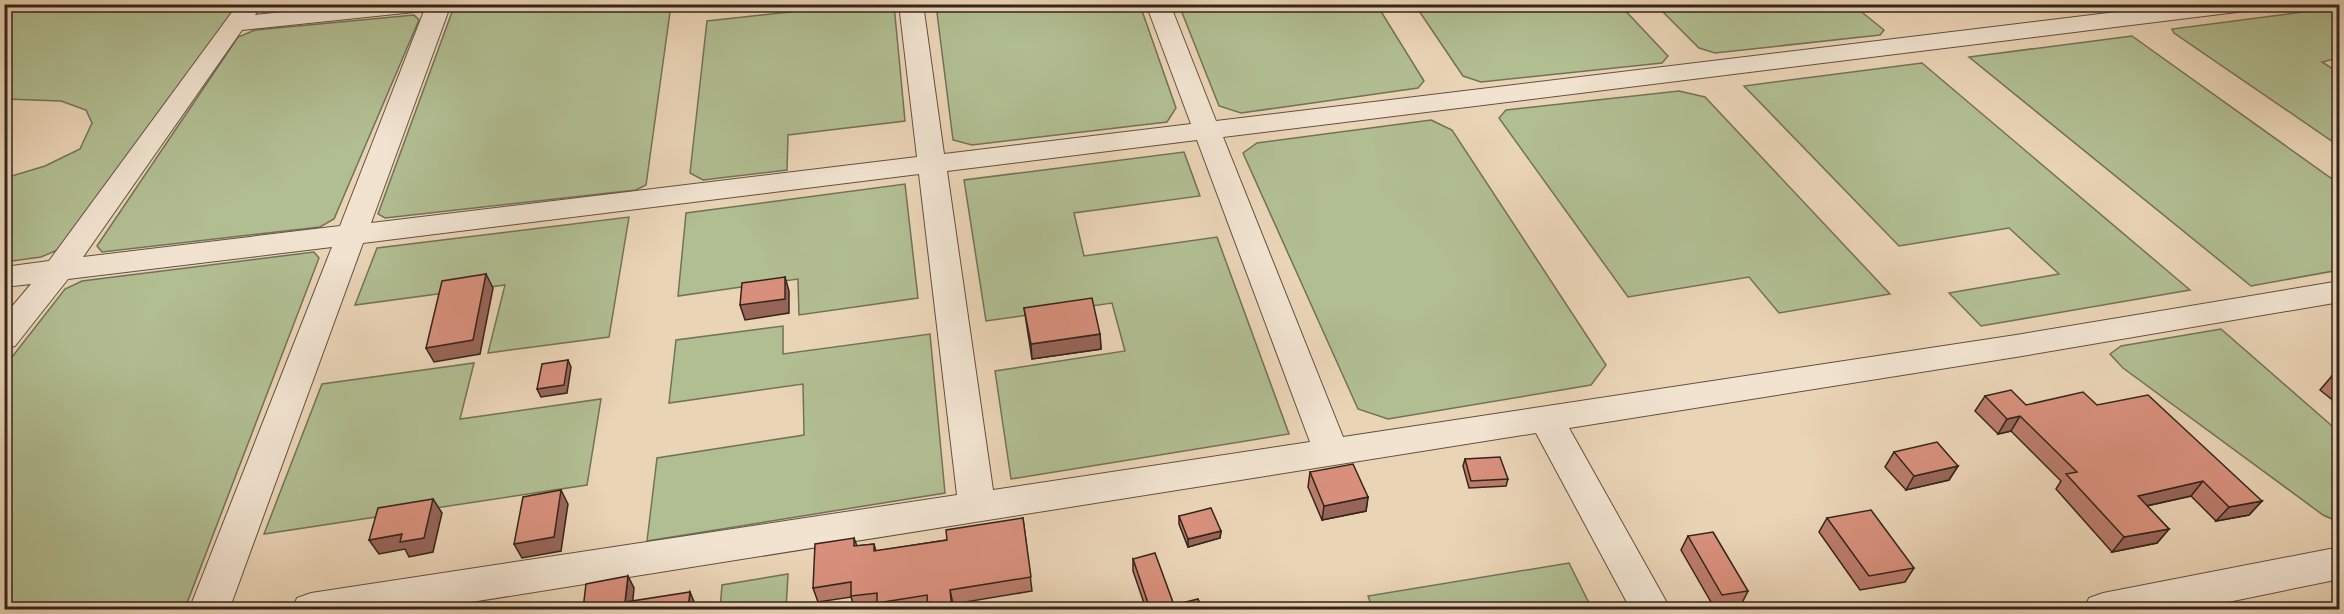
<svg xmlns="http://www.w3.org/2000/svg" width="2344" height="614" viewBox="0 0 2344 614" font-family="'EB Garamond',serif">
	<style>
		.green { fill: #b1be92; stroke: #727257; stroke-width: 1.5 }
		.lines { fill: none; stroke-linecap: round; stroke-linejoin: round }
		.street-casing { stroke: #625142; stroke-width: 2 }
		.street { fill: #f1e3d0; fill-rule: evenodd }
		.wall { fill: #ba7c6b; stroke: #34251c; stroke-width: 1.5 }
		.shaded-wall { fill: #976557; stroke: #34251c; stroke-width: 1.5 }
		.building { fill: #d8907c; stroke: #34251c; stroke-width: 1.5 }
	</style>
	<rect width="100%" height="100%" fill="#ead4b6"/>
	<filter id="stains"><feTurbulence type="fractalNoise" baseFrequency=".00333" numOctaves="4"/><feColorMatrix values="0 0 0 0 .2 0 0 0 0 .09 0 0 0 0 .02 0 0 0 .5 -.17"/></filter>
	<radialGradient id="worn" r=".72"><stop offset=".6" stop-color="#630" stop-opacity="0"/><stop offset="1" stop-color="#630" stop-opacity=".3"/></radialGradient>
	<g class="green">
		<polygon points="495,4 671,5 646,185 636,190 385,218 378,214 452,12 462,8"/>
		<polygon points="862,4 894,5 905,121 788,135 787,170 703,180 690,173 707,21"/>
		<polygon points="5,5 242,5 60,249 41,257 5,262 5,178 45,166 80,149 92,123 86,110 61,101 5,99"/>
		<polygon points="936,5 1140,5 1176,108 1167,122 972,145 953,140"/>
		<polygon points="1179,5 1377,5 1424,81 1418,88 1241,113 1219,106"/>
		<polygon points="1415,5 1620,5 1668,56 1662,63 1481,82 1463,76"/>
		<polygon points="1656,5 1853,5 1884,30 1880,35 1715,53 1699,48"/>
		<polygon points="2326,9 2339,12 2339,58 2322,62 2339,73 2339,146 2174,33 2172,29"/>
		<polygon points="414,15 419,20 334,219 320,227 102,252 97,246 238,37 255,30"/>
		<polygon points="2132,36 2339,184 2339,270 2251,286 1969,57"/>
		<polygon points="1922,63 2190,290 1981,326 1949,293 2059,274 2009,228 1899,246 1744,86"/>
		<polygon points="1679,91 1705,97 1890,294 1779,313 1749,277 1628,297 1499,118 1506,110"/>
		<polygon points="1431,120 1452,130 1606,365 1591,385 1388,419 1358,409 1243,153 1257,143"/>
		<polygon points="1184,152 1200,196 1074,213 1084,256 1217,237 1289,434 1011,479 995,371 1125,351 1112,303 986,321 964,180"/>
		<polygon points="905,184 918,298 799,315 798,279 678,296 686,213"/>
		<polygon points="629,217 609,337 488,353 505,285 355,305 377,248"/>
		<polygon points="314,252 319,258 187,603 177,610 5,609 5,366 65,289 82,281"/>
		<polygon points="783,326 783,354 930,334 945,493 647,541 657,458 804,435 803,384 669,403 676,340"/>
		<polygon points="2221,329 2339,432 2339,522 2323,515 2123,368 2110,354 2121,346"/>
		<polygon points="474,363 460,419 601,399 587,485 264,534 322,384"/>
		<polygon points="1569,563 1592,609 1373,609 1368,596"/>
		<polygon points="788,574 786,609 720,609 722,585"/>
	</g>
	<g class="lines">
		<defs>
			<g id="street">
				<path d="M 238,4 L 262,4 L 255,15 L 354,4 L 451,4 L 371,223 L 917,157 L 899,4 L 923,4 L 944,154 L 1191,124 L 1146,4 L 1170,4 L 1216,121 L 2182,4 L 2256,4 L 2253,9 L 2245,11 L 1223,137 L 1343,437 L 2016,335 L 2340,281 L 2340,302 L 2016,357 L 1569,428 L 1671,610 L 1631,610 L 1536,433 L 421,610 L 292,610 L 297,598 L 311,593 L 957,495 L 919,174 L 363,243 L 229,610 L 189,610 L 332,247 L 68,279 L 15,346 L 4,349 L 4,316 L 31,284 L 4,287 L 4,267 L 49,261 ZM 424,11 L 340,226 L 83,257 L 242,30 ZM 1197,140 L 1310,442 L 993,490 L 947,171 Z"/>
				<polygon points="2340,547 2340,579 2189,610 2084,610 2089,598 2103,593"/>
			</g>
		</defs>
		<use href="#street" class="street-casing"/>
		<use href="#street" class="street"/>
	</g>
	<g class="wall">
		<polygon points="1024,308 1100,334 1101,349 1032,359"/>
		<polygon points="2340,374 2340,406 2320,390 2332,376"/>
		<polygon points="1985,396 2026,405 2097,405 2262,501 2249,515 2216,521 2191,496 2147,506 2169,529 2157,543 2112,552 2056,489 2061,481 2011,431 1998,434 1975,411"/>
		<polygon points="1894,452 1958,466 1949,480 1906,490 1885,467"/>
		<polygon points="1465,459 1508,479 1506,486 1469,488 1463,466"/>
		<polygon points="1310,472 1368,497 1366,511 1322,520 1308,487"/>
		<polygon points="1179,516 1221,531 1220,538 1188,547 1179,524"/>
		<polygon points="1023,518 1032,591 953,604 954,609 879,609 878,607 855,609 851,597 818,602 813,588 854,538 857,546 874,544 876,551 947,540"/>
		<polygon points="1827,518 1914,568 1905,582 1860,590 1819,532"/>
		<polygon points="1688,536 1748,591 1741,605 1715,609 1681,550"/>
		<polygon points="1133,559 1174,605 1202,609 1146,609 1133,571"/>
	</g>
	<g class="shaded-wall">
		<polygon points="803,4 825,4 825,6 804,9"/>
		<polygon points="486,274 493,288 480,354 434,362 426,348"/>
		<polygon points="785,277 789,291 789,313 745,320 740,305"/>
		<polygon points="1100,334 1101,349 1032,359 1031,344"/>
		<polygon points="568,360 571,367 567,393 541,397 537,389"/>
		<polygon points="2020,416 2011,431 1998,434 2007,419"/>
		<polygon points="1958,466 1949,480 1906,490 1914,476"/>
		<polygon points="2203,481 2191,496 2127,510 2138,496"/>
		<polygon points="561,490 568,504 561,551 522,558 514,544"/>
		<polygon points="1368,497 1366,511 1322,520 1324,506"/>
		<polygon points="433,499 442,513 433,552 409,557 405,549 379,554 369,540 402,534"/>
		<polygon points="2262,501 2249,515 2216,521 2229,507"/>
		<polygon points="2169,529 2157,543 2112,552 2124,537"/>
		<polygon points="1221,531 1220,538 1188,547 1188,539"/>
		<polygon points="628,576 634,588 632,609 625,602"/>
		<polygon points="950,590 953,604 954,609 952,609"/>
		<polygon points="690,592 695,604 694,609 688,609"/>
	</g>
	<g class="building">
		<polygon points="486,274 473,340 426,348 442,281"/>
		<polygon points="785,277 785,299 740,305 742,283"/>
		<polygon points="1092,298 1100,334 1031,344 1024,308"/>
		<polygon points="568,360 564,385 537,389 542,364"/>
		<polygon points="2340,374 2340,381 2332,376"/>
		<polygon points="2011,390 2026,405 2083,392 2097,405 2148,395 2262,501 2229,507 2203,481 2138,496 2169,529 2124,537 2066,474 2077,472 2020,416 2007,419 1985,396"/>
		<polygon points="1937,442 1958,466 1914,476 1894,452"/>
		<polygon points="1500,457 1508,479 1471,481 1465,459"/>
		<polygon points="1353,464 1368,497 1324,506 1310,472"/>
		<polygon points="561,490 554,537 514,544 523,497"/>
		<polygon points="433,499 424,538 400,542 402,534 369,540 378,508"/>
		<polygon points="1211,508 1221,531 1188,539 1179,516"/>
		<polygon points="1871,510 1914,568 1869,576 1827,518"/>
		<polygon points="1023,518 1031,577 950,590 952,609 928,609 927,595 877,603 877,593 851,596 851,582 813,588 815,544 854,538 854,546 874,544 874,551 947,540 946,530"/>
		<polygon points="1713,532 1748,591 1722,595 1688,536"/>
		<polygon points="1155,553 1174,605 1198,599 1202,609 1150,609 1133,559"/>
		<polygon points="628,576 625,602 690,592 688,609 583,609 586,584"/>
	</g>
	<rect width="2344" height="614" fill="none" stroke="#ead4b6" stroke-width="24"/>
	<rect x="6" y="6" width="2332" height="602" fill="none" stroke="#34251c" stroke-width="3"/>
	<rect x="12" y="12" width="2320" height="590" fill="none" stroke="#34251c" stroke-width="1.5"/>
	<rect width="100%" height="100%" filter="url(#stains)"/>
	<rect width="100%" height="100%" fill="url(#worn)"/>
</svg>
